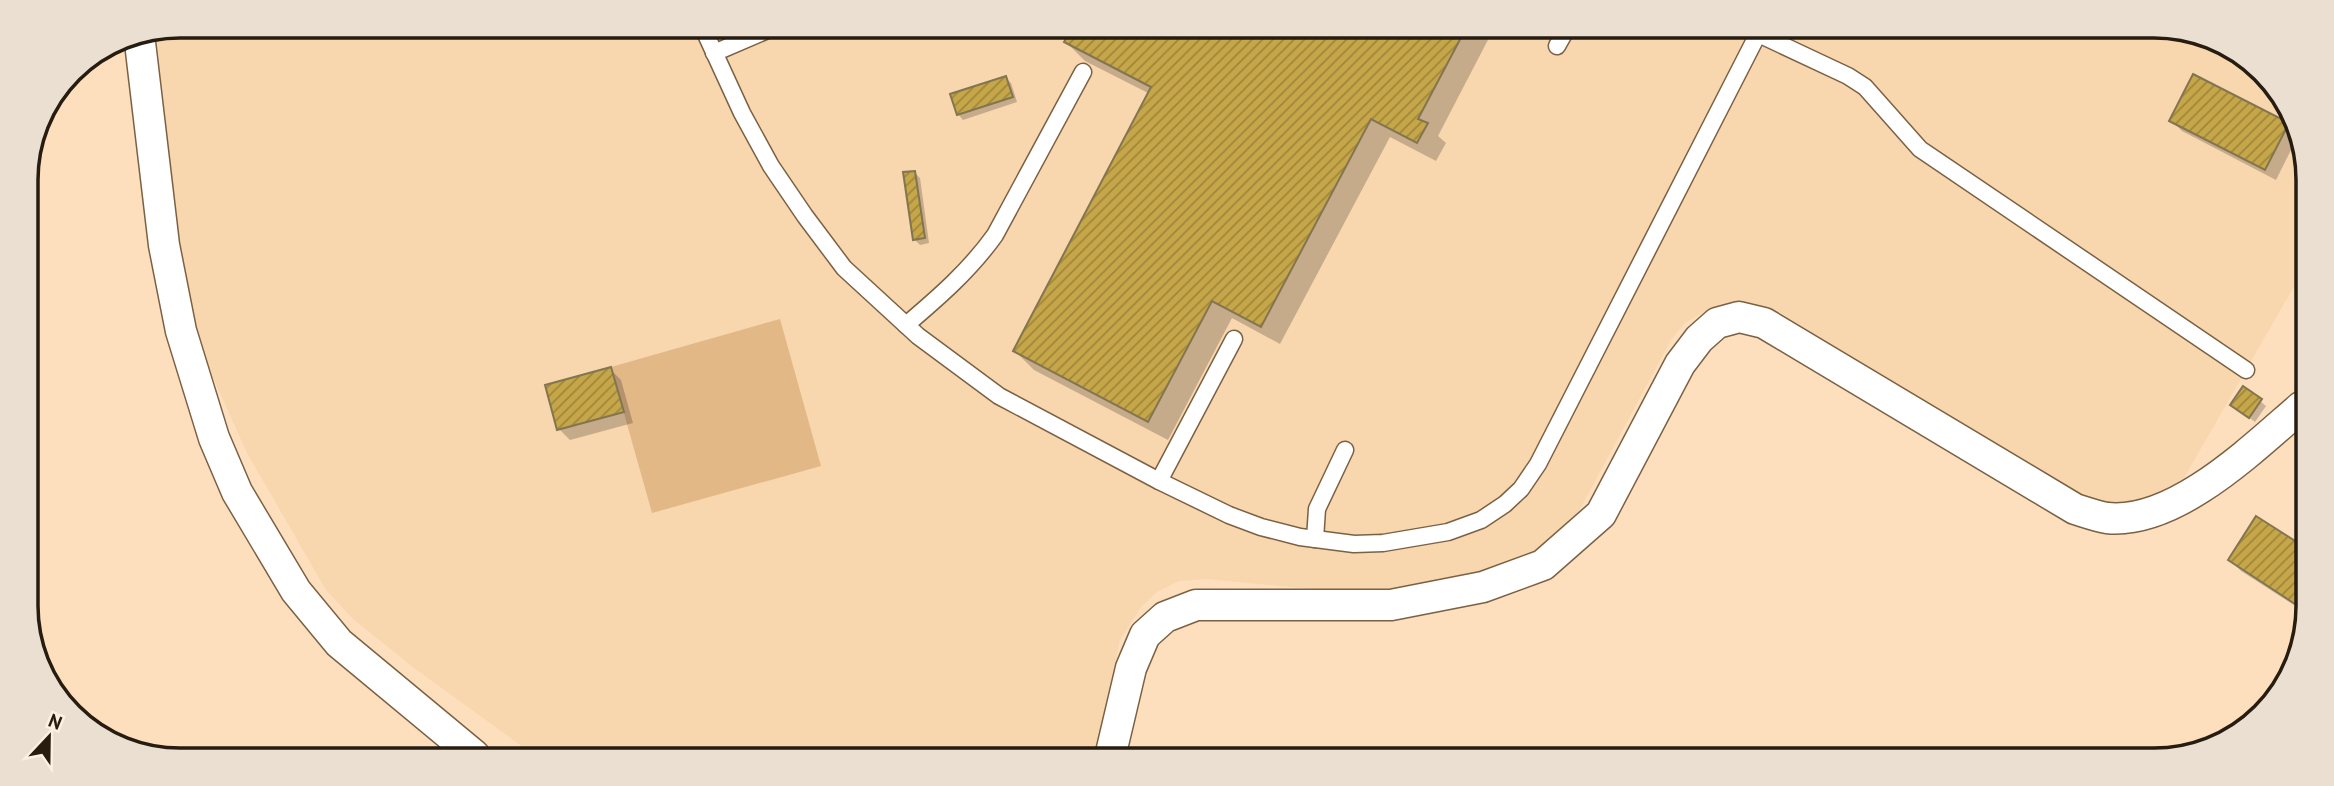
<svg xmlns="http://www.w3.org/2000/svg" width="2334" height="786" viewBox="0 0 2334 786" font-family="'PT Sans',sans-serif">
	<style>
		.built { fill: #f8d6ae }
		.pitch { fill: #e2b887 }
		.shadow { fill: #0003 }
		.building { fill: url(#building-hatch); stroke: #827551; stroke-width: 2 }
		.lines { fill: none; stroke-linecap: round; stroke-linejoin: round }
		.service-casing { stroke: #7b6143; stroke-width: 19 }
		.minor-casing { stroke: #7b6143; stroke-width: 33 }
		.service { stroke: #fff; stroke-width: 16 }
		.minor { stroke: #fff; stroke-width: 30 }
		.rim { fill: none; stroke: #271c10; stroke-width: 3.5 }
	</style>
	<defs>
		<pattern id="building-hatch" width="6" height="6" patternUnits="userSpaceOnUse" patternTransform="scale(1.75)"><rect width="6" height="6" fill="#c5a648"/><path d="M-1 1l2-2M0 6l6-6M5 7l2-2" fill="none" stroke="#a0863b"/></pattern>
	</defs>
	<rect width="100%" height="100%" fill="#fddfbe"/>
	<polygon class="built" points="180,26 2194,32 2269,78 2305,151 2304,269 2184,478 2155,505 2079,504 1731,307 1705,311 1684,324 1671,340 1579,511 1546,546 1504,569 1398,593 1353,593 1206,579 1179,581 1157,592 1142,606 1120,640 1098,741 1093,757 534,755 414,668 353,619 326,590 246,451 212,375 194,325 177,239 156,31"/>
	<polygon class="pitch" points="780,319 821,466 652,513 611,367"/>
	<g class="shadow">
		<polygon points="1073,29 1483,30 1490,36 1438,136 1446,143 1436,161 1390,137 1280,344 1232,318 1168,440 1034,370 1015,351 1150,94 1085,61 1066,42"/>
		<polygon points="2188,32 2194,32 2222,49"/>
		<polygon points="1005,78 1011,83 1017,102 963,120 958,114"/>
		<polygon points="2171,120 2288,125 2298,136 2276,180 2182,131"/>
		<polygon points="914,172 920,178 929,243 920,245 914,239"/>
		<polygon points="610,369 621,380 633,423 570,440 559,429"/>
		<polygon points="2244,388 2266,406 2255,422 2232,405"/>
		<polygon points="2303,548 2303,611 2241,571 2230,560"/>
	</g>
	<g class="building">
		<polygon points="1071,29 1465,30 1418,119 1428,123 1417,143 1371,119 1261,327 1212,301 1148,422 1013,351 1151,87 1064,42"/>
		<polygon points="2193,74 2289,123 2265,170 2169,121"/>
		<polygon points="1006,76 1013,97 957,115 950,94"/>
		<polygon points="915,171 925,238 913,240 903,172"/>
		<polygon points="611,367 624,412 557,430 545,385"/>
		<polygon points="2243,386 2262,399 2249,418 2230,405"/>
		<polygon points="2256,516 2303,546 2303,593 2295,604 2228,560"/>
	</g>
	<g class="lines">
		<defs>
			<g id="service">
				<polyline points="703,28 742,113 771,166 805,216 844,268 918,336 999,396 1159,481 1229,515 1261,527 1300,537 1354,544 1383,543 1448,532 1481,520 1505,504 1521,489 1538,464 1760,30"/>
				<polyline points="1750,30 1848,76 1865,87 1920,149 2246,370"/>
				<polyline points="1557,46 1566,30"/>
				<polyline points="714,53 772,28"/>
				<path d="M 906,325 C 939,297 970,270 995,235 L 1083,72"/>
				<polyline points="1159,481 1234,339"/>
				<polyline points="1315,539 1317,509 1345,450"/>
			</g>
			<g id="minor">
				<polyline points="139,34 164,245 181,331 214,438 237,492 296,591 339,643 474,755"/>
				<path d="M 1110,757 L 1131,668 L 1145,635 L 1165,617 L 1196,605 L 1391,605 L 1483,587 L 1543,565 L 1601,514 L 1680,364 L 1699,339 L 1717,323 L 1739,317 L 1764,323 L 2075,509 C 2085,512 2096,516 2107,518 C 2175,525 2252,449 2301,407"/>
			</g>
		</defs>
		<use href="#service" class="service-casing"/>
		<use href="#minor" class="minor-casing"/>
		<use href="#service" class="service"/>
		<use href="#minor" class="minor"/>
	</g>
	<path d="M0 0H2334V786H0ZM180 38H2154A142 142 0 0 1 2296 180V606A142 142 0 0 1 2154 748H180A142 142 0 0 1 38 606V180A142 142 0 0 1 180 38Z" fill="#ebdfd1" fill-rule="evenodd"/>
	<path class="rim" d="M180 38H2154A142 142 0 0 1 2296 180V606A142 142 0 0 1 2154 748H180A142 142 0 0 1 38 606V180A142 142 0 0 1 180 38Z"/>
	<g transform="translate(49 737) rotate(22)" stroke="#fcf0e2" stroke-width="5" paint-order="stroke">
	<path d="M0-5L12 26L0 18L-12 26Z" fill="#271c10"/>
	<text y="-10" font-size="19" font-weight="bold" text-anchor="middle" fill="#271c10">N</text>
	</g>
</svg>
